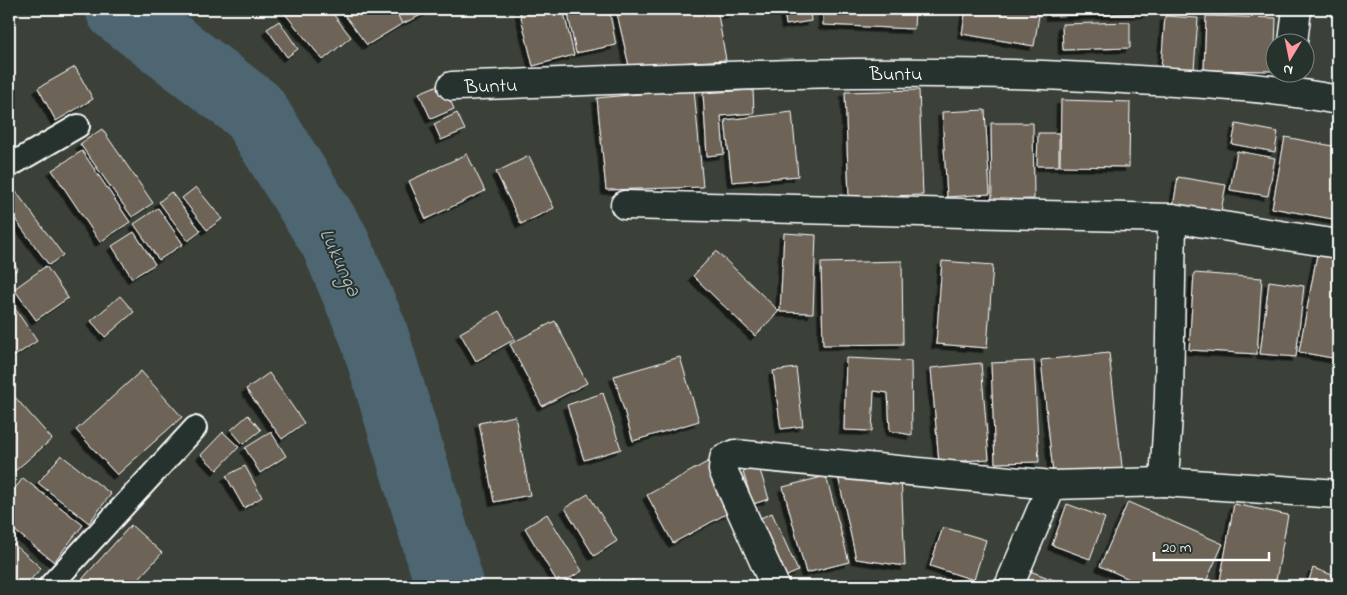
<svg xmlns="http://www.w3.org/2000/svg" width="1347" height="595" viewBox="0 0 1347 595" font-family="'Indie Flower',sans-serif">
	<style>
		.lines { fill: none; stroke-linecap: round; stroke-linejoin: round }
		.river { stroke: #4d6672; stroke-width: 69 }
		.building { fill: #6d6356; stroke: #fff; filter: url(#shadow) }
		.service-casing { stroke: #fff; stroke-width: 26 }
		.minor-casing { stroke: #fff; stroke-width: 31 }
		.service { stroke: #26332d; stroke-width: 22 }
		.minor { stroke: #26332d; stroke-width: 28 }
		.labels { text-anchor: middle; stroke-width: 4; stroke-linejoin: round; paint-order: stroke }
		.street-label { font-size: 20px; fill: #fff; stroke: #26332d }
		.water-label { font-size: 21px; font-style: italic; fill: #afbac0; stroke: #26332d }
	</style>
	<defs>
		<filter id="shadow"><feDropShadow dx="-4.5" dy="4.5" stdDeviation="0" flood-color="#0009"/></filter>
	</defs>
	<rect width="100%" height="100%" fill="#3b4139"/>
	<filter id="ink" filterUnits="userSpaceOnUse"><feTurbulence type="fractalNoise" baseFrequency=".02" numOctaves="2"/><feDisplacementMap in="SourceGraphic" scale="10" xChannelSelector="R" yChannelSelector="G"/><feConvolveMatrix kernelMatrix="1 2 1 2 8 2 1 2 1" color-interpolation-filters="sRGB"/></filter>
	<g filter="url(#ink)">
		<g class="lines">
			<polyline class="river" points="120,9 253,110 334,240 373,332 450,586"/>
		</g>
		<g class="building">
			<polygon points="281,9 329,9 351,37 323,60"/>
			<polygon points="340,9 396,9 405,22 367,45"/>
			<polygon points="395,9 434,9 402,24"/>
			<polygon points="519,9 563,9 574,55 533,66"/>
			<polygon points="567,9 609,9 616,45 576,53"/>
			<polygon points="616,9 717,9 726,60 629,66"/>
			<polygon points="725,9 748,9 726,14"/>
			<polygon points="784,9 810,9 811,21 786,25"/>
			<polygon points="823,9 915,9 914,29 823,25"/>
			<polygon points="966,9 1040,9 1034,46 962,34"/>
			<polygon points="1050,9 1148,9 1148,13 1050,16"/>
			<polygon points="1160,9 1228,9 1228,12 1160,11"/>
			<polygon points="1165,16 1198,18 1194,70 1161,68"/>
			<polygon points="1206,16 1276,18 1274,71 1204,70"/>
			<polygon points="279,21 298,49 287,57 267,29"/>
			<polygon points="1130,22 1130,48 1063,50 1062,24"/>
			<polygon points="75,67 93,99 56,121 38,88"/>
			<polygon points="443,83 454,109 431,119 419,93"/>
			<polygon points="694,89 703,187 606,190 597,98"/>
			<polygon points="753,90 754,113 721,116 724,154 707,156 703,93"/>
			<polygon points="919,90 923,195 849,197 845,92"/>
			<polygon points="1061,100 1130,102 1129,167 1060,166"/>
			<polygon points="985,110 990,194 947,197 942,112"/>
			<polygon points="792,112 798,176 732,182 725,120"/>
			<polygon points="457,113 465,130 441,140 434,124"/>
			<polygon points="991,123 1033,123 1034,199 992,200"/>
			<polygon points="1236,124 1278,132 1275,152 1232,144"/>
			<polygon points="102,129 153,203 132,217 80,144"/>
			<polygon points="1038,133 1059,133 1059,166 1037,166"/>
			<polygon points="1285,137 1338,147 1338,220 1272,208"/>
			<polygon points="82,151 130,222 100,242 52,170"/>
			<polygon points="1237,151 1275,158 1268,196 1230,190"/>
			<polygon points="467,154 485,191 426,219 409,181"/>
			<polygon points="529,156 554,208 521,224 496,172"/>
			<polygon points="1178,177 1226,185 1220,216 1173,207"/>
			<polygon points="196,187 222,219 207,230 182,198"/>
			<polygon points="14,189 63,255 49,265 9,211 9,193"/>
			<polygon points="171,192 201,231 188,241 159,202"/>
			<polygon points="158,208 183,244 159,260 134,224"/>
			<polygon points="134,232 155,264 132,278 112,246"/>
			<polygon points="784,233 816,235 813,313 780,312"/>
			<polygon points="1318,249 1338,253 1338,359 1299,352"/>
			<polygon points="716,251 779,311 755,336 693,276"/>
			<polygon points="9,257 18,269 9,276"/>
			<polygon points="902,261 903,344 823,345 821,263"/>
			<polygon points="942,261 993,265 987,348 936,344"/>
			<polygon points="46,266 68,298 36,320 14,289"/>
			<polygon points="1194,273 1262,278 1257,354 1189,350"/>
			<polygon points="1269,281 1304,286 1296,357 1260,354"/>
			<polygon points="120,296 134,312 105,337 91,321"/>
			<polygon points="9,300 37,341 9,360"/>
			<polygon points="499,311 515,339 476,361 460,333"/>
			<polygon points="555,321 587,383 542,406 510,344"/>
			<polygon points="1109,353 1123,475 1054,482 1041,360"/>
			<polygon points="680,357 699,421 633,441 614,376"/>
			<polygon points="846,358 911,361 912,435 890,431 888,393 874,391 872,431 844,430"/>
			<polygon points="1034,361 1039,462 995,463 991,363"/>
			<polygon points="981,363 989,459 939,463 931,368"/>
			<polygon points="796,368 803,426 781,429 773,371"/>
			<polygon points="141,371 182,417 117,475 76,430"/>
			<polygon points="269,373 304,423 282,439 246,389"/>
			<polygon points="603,393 621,449 584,460 567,405"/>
			<polygon points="14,396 52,439 9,476 9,401"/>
			<polygon points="248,415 261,430 243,444 231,430"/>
			<polygon points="515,416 530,495 494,502 479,423"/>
			<polygon points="223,432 239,447 217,470 201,455"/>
			<polygon points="271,432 286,456 260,473 245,448"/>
			<polygon points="61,455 111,494 89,523 38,483"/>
			<polygon points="711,460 737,508 673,543 647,495"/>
			<polygon points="245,466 262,497 244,508 226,476"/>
			<polygon points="759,467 769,499 753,504 743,472"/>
			<polygon points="901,474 905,566 856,559 838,476"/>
			<polygon points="826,476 849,562 806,573 783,487"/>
			<polygon points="23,478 83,525 54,562 9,526 9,496"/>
			<polygon points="588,494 617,541 594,556 565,508"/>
			<polygon points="1128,502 1223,544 1204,586 1145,586 1100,566"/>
			<polygon points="1067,504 1105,518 1090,559 1052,545"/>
			<polygon points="1234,504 1288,515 1275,586 1245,586 1220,581"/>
			<polygon points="772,513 798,571 783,578 756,520"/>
			<polygon points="547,514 582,571 559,585 525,528"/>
			<polygon points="131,525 162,553 132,586 76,586"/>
			<polygon points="943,527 986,540 974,580 930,566"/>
			<polygon points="14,544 41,568 25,586 9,586 9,549"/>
			<polygon points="1313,568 1338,577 1338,586 1307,586"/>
			<polygon points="1030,571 1070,586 1024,586"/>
			<polygon points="633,580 636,586 621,586"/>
		</g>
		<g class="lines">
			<defs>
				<g id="service">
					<polyline points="9,166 78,126"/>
					<polyline points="50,586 195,428"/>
				</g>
				<g id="minor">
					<polyline points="1293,42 1297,9"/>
					<path d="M 452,86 C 681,78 910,64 1139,80 C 1206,84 1272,87 1338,100"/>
					<polyline points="625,205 1172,218 1338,244"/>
					<polyline points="1172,218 1169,397 1164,482 1338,494"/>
					<polyline points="775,586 723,470 724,459 735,454 1052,485 1164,482"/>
					<polyline points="1009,586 1052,485"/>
				</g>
			</defs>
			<use href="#service" class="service-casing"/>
			<use href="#minor" class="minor-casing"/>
			<use href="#service" class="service"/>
			<use href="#minor" class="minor"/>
		</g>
	</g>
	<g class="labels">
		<g class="street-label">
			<text x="896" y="80">Buntu</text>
			<text transform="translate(491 85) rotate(-2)" y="7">Buntu</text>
		</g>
		<g class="water-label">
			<text transform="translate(341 262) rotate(65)" y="7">Lukunga</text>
		</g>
	</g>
	<rect width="1347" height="595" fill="none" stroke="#26332d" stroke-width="30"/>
	<rect x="15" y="15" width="1317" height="565" fill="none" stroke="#fff" stroke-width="2" filter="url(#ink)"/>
	<g transform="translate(1290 58) rotate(190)"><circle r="24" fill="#26332d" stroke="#7d8581"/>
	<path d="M0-4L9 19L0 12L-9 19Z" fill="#ff9aa2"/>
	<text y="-8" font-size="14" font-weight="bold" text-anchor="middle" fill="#ffffff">N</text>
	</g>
	<path d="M1154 552v8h115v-8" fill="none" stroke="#ffffff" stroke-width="2.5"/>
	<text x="1162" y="552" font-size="15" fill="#ffffff" stroke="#26332d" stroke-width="4" paint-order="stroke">20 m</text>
</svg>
